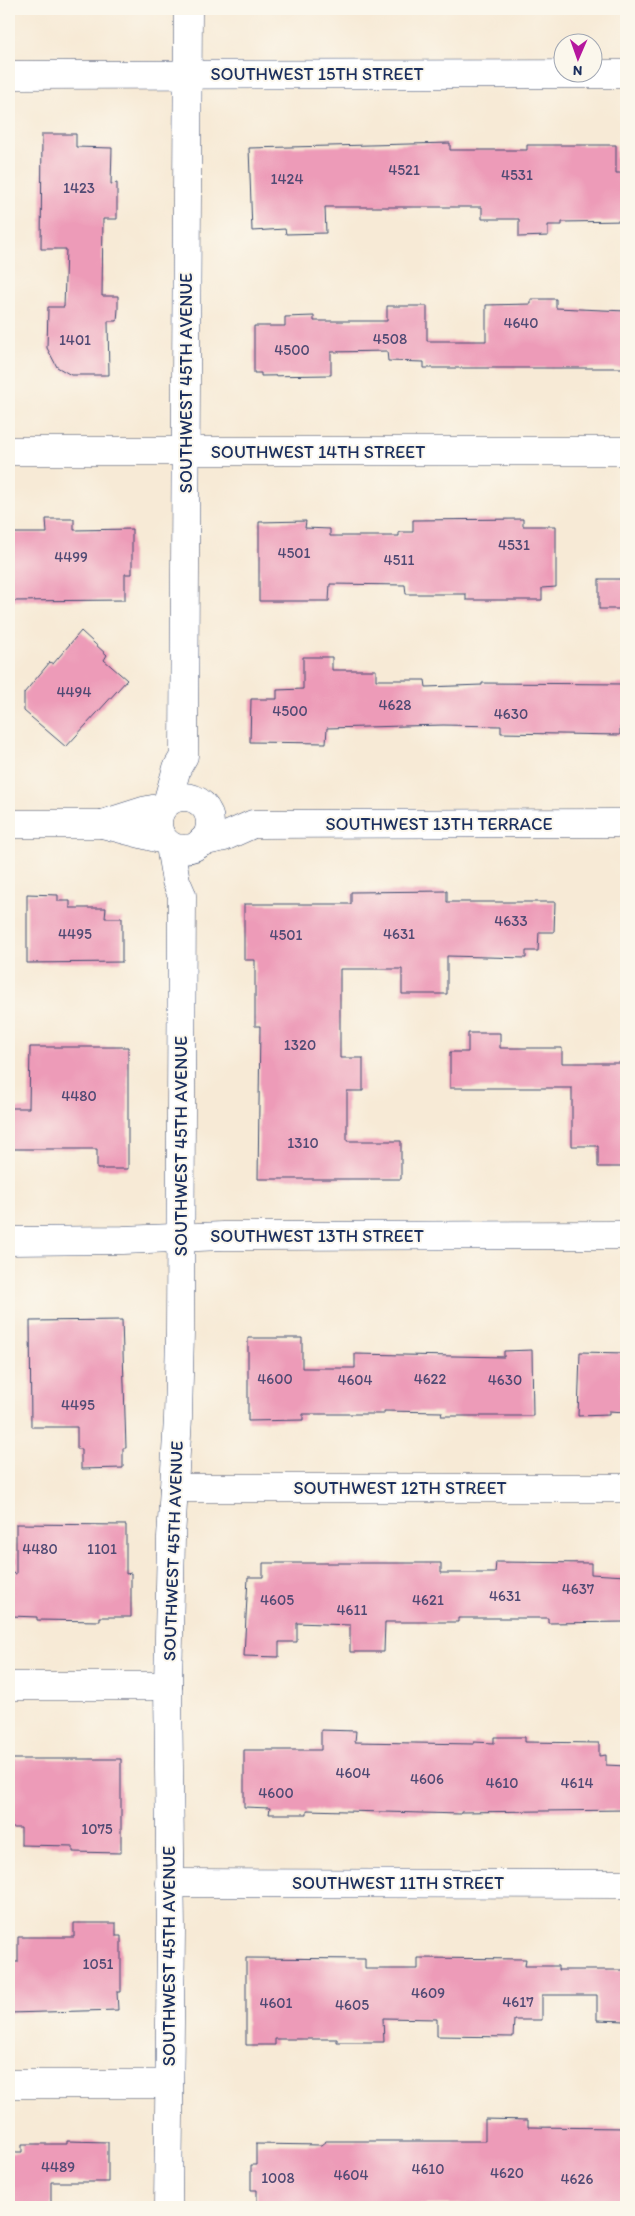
<svg xmlns="http://www.w3.org/2000/svg" width="635" height="2216" viewBox="0 0 635 2216" font-family="Itim,sans-serif">
	<style>
		.building { fill: #ed9bb8 }
		.lines { fill: none; stroke-linecap: round; stroke-linejoin: round }
		.minor-casing { stroke: #3c4b70; stroke-width: 29 }
		.minor { stroke: #fff; stroke-width: 28 }
		.labels { text-anchor: middle; stroke-width: 4; stroke-linejoin: round; paint-order: stroke }
		.number-label { font-size: 15px; fill: #504a74 }
		.street-label { font-size: 18px; fill: #1b2f5e; stroke: #fbf7ec }
	</style>
	<rect width="100%" height="100%" fill="#fbf7ec"/>
	<filter id="ink" filterUnits="userSpaceOnUse"><feTurbulence type="fractalNoise" baseFrequency=".02" numOctaves="2"/><feDisplacementMap in="SourceGraphic" scale="10" xChannelSelector="R" yChannelSelector="G"/><feConvolveMatrix kernelMatrix="1 2 1 2 8 2 1 2 1" color-interpolation-filters="sRGB"/></filter>
	<filter id="wash" filterUnits="userSpaceOnUse"><feTurbulence type="fractalNoise" baseFrequency=".0096" numOctaves="4" result="noise"/><feDisplacementMap in="SourceGraphic" scale="20" xChannelSelector="R" yChannelSelector="G"/><feGaussianBlur stdDeviation="1.12" result="paint"/><feColorMatrix in="noise" values="0 0 0 0 0 0 0 0 0 0 0 0 0 0 0 0 0 1.4 0 .05"/><feComposite in="paint" operator="in"/></filter>
	<g filter="url(#wash)">
		<rect width="100%" height="100%" fill="#f7ead6"/>
		<g id="blocks">
			<g class="building">
				<polygon points="42,134 76,134 76,147 112,148 111,184 117,183 117,219 103,219 102,296 118,296 118,309 117,321 108,321 109,375 71,375 57,367 47,348 48,307 64,307 66,249 41,249"/>
				<polygon points="450,143 450,150 527,150 527,145 616,145 616,173 626,173 626,221 562,222 562,225 548,225 548,236 519,237 519,219 482,219 482,207 325,207 326,233 286,234 285,229 252,231 249,148"/>
				<polygon points="531,299 556,299 556,308 626,311 626,368 424,368 424,362 388,361 387,351 331,352 331,375 261,376 261,373 254,373 254,326 285,326 285,317 314,316 314,321 387,321 387,306 427,306 427,341 486,341 486,305 531,304"/>
				<polygon points="46,519 74,519 74,530 132,529 132,574 125,574 125,600 11,601 10,533 47,533"/>
				<polygon points="523,519 523,526 556,526 556,587 542,588 542,600 466,600 466,594 406,594 405,585 330,584 329,601 259,601 259,522 306,521 305,528 330,529 330,536 399,536 399,532 413,532 413,520"/>
				<rect x="599" y="579" width="27" height="30"/>
				<polygon points="81,631 107,655 104,660 127,680 66,747 24,711 24,693 50,662 53,664"/>
				<polygon points="303,657 332,657 332,670 376,670 376,680 425,680 426,687 482,685 482,683 626,684 626,727 620,727 620,735 501,733 501,726 443,725 327,728 326,743 250,742 251,699 277,699 277,690 303,689"/>
				<polygon points="447,891 447,902 555,902 554,932 539,932 538,951 526,951 526,958 447,956 447,994 402,994 402,969 340,969 340,1058 363,1058 363,1091 347,1091 347,1141 401,1141 401,1179 258,1179 260,1026 255,1026 255,960 244,960 244,904 351,904 351,892"/>
				<polygon points="27,894 58,895 58,901 70,901 70,908 106,908 105,918 122,918 122,962 27,963"/>
				<polygon points="468,1033 500,1033 500,1048 562,1048 562,1063 626,1063 626,1167 598,1167 598,1146 572,1146 572,1088 450,1088 450,1052 468,1052"/>
				<polygon points="30,1047 128,1047 128,1169 97,1169 97,1149 9,1149 9,1108 29,1108"/>
				<polygon points="122,1320 126,1448 123,1448 123,1468 81,1469 81,1449 77,1449 77,1427 31,1427 30,1321"/>
				<polygon points="248,1338 302,1338 302,1368 355,1368 355,1354 504,1357 504,1351 532,1350 533,1416 441,1416 442,1412 384,1411 384,1414 303,1414 303,1420 248,1421"/>
				<polygon points="580,1352 626,1353 626,1412 609,1411 609,1415 578,1416"/>
				<polygon points="16,1524 126,1525 126,1574 131,1573 131,1617 100,1617 100,1621 37,1620 37,1617 11,1616 12,1573 16,1574"/>
				<polygon points="496,1562 591,1563 591,1574 626,1576 626,1622 548,1623 548,1618 458,1618 458,1622 385,1622 384,1652 350,1652 350,1625 297,1623 297,1642 279,1642 279,1657 244,1656 248,1577 263,1577 263,1563 441,1563 441,1573 495,1573"/>
				<polygon points="321,1730 356,1731 355,1742 474,1744 474,1742 494,1743 494,1737 525,1737 525,1742 599,1743 599,1756 606,1755 606,1765 626,1766 626,1810 461,1812 461,1814 307,1810 307,1814 269,1814 270,1808 244,1807 244,1750 321,1750"/>
				<polygon points="9,1759 121,1759 121,1853 73,1852 73,1846 21,1845 21,1828 9,1828"/>
				<polygon points="74,1923 116,1923 116,1936 121,1936 121,1992 117,1992 118,2010 9,2013 9,1962 18,1962 18,1937 74,1937"/>
				<polygon points="246,1958 365,1959 365,1969 418,1969 418,1958 526,1959 525,1966 558,1966 558,1970 626,1970 626,2021 597,2020 597,1995 542,1995 542,2020 514,2020 513,2037 437,2036 437,2019 383,2018 384,2042 337,2042 337,2039 275,2039 275,2045 246,2045"/>
				<polygon points="485,2119 528,2120 528,2127 626,2128 626,2205 484,2207 484,2204 320,2207 257,2205 257,2190 251,2190 251,2165 256,2165 256,2144 321,2145 326,2141 485,2141"/>
				<polygon points="67,2141 108,2142 108,2182 51,2182 51,2207 9,2207 9,2152 22,2152 22,2144 67,2144"/>
			</g>
		</g>
	</g>
	<g filter="url(#ink)">
		<use href="#blocks" fill-opacity="0" stroke="#3c4b70" stroke-width="1"/>
		<g class="lines">
			<defs>
				<g id="minor">
					<polyline points="9,75 626,74"/>
					<polyline points="9,451 626,451"/>
					<circle cx="184" cy="823" r="26"/>
					<polyline points="167,803 177,768 184,756 188,9"/>
					<polyline points="9,824 102,824 164,840"/>
					<polyline points="102,824 143,811 163,807"/>
					<polyline points="201,842 224,837 253,824 626,823"/>
					<polyline points="9,1241 123,1240 223,1236 626,1235"/>
					<polyline points="174,1488 626,1488"/>
					<polyline points="9,1686 168,1686"/>
					<polyline points="170,1883 626,1884"/>
					<polyline points="9,2084 169,2084"/>
					<polyline points="168,2207 171,1931 168,1686 171,1538 178,1418 180,1332 182,895 176,881 170,846"/>
				</g>
			</defs>
			<use href="#minor" class="minor-casing"/>
			<use href="#minor" class="minor"/>
		</g>
	</g>
	<g class="labels">
		<g class="number-label">
			<text x="404" y="175">4521</text>
			<text x="517" y="180">4531</text>
			<text x="287" y="184">1424</text>
			<text x="79" y="193">1423</text>
			<text x="521" y="328">4640</text>
			<text x="390" y="344">4508</text>
			<text x="75" y="345">1401</text>
			<text x="292" y="355">4500</text>
			<text x="514" y="550">4531</text>
			<text x="294" y="558">4501</text>
			<text x="71" y="562">4499</text>
			<text x="399" y="565">4511</text>
			<text x="74" y="697">4494</text>
			<text x="395" y="710">4628</text>
			<text x="290" y="716">4500</text>
			<text x="511" y="719">4630</text>
			<text x="511" y="926">4633</text>
			<text x="75" y="939">4495</text>
			<text x="399" y="939">4631</text>
			<text x="286" y="940">4501</text>
			<text x="300" y="1050">1320</text>
			<text x="79" y="1101">4480</text>
			<text x="303" y="1148">1310</text>
			<text x="275" y="1384">4600</text>
			<text x="430" y="1384">4622</text>
			<text x="355" y="1385">4604</text>
			<text x="505" y="1385">4630</text>
			<text x="78" y="1410">4495</text>
			<text x="40" y="1554">4480</text>
			<text x="102" y="1554">1101</text>
			<text x="578" y="1594">4637</text>
			<text x="505" y="1601">4631</text>
			<text x="277" y="1605">4605</text>
			<text x="428" y="1605">4621</text>
			<text x="352" y="1615">4611</text>
			<text x="353" y="1778">4604</text>
			<text x="427" y="1784">4606</text>
			<text x="502" y="1788">4610</text>
			<text x="577" y="1788">4614</text>
			<text x="276" y="1798">4600</text>
			<text x="97" y="1834">1075</text>
			<text x="98" y="1969">1051</text>
			<text x="428" y="1998">4609</text>
			<text x="518" y="2007">4617</text>
			<text x="276" y="2008">4601</text>
			<text x="352" y="2010">4605</text>
			<text x="58" y="2172">4489</text>
			<text x="428" y="2174">4610</text>
			<text x="507" y="2178">4620</text>
			<text x="351" y="2180">4604</text>
			<text x="278" y="2183">1008</text>
			<text x="577" y="2184">4626</text>
		</g>
		<g class="street-label">
			<text x="317" y="80">SOUTHWEST 15TH STREET</text>
			<text transform="translate(186 383) rotate(-90)" y="6">SOUTHWEST 45TH AVENUE</text>
			<text x="318" y="458">SOUTHWEST 14TH STREET</text>
			<text x="439" y="830">SOUTHWEST 13TH TERRACE</text>
			<text transform="translate(181 1146) rotate(-90)" y="6">SOUTHWEST 45TH AVENUE</text>
			<text x="317" y="1242">SOUTHWEST 13TH STREET</text>
			<text x="400" y="1494">SOUTHWEST 12TH STREET</text>
			<text transform="translate(173 1551) rotate(-88)" y="6">SOUTHWEST 45TH AVENUE</text>
			<text x="398" y="1889">SOUTHWEST 11TH STREET</text>
			<text transform="translate(169 1956) rotate(-90)" y="6">SOUTHWEST 45TH AVENUE</text>
		</g>
	</g>
	<rect width="635" height="2216" fill="none" stroke="#fbf7ec" stroke-width="30"/>
	<g transform="translate(578 58) rotate(182)"><circle r="24" fill="#fbf7ec" stroke="#a1a7b3"/>
	<path d="M0-4L9 19L0 12L-9 19Z" fill="#b5179e"/>
	<text y="-8" font-size="14" font-weight="bold" text-anchor="middle" fill="#1b2f5e">N</text>
	</g>
</svg>
